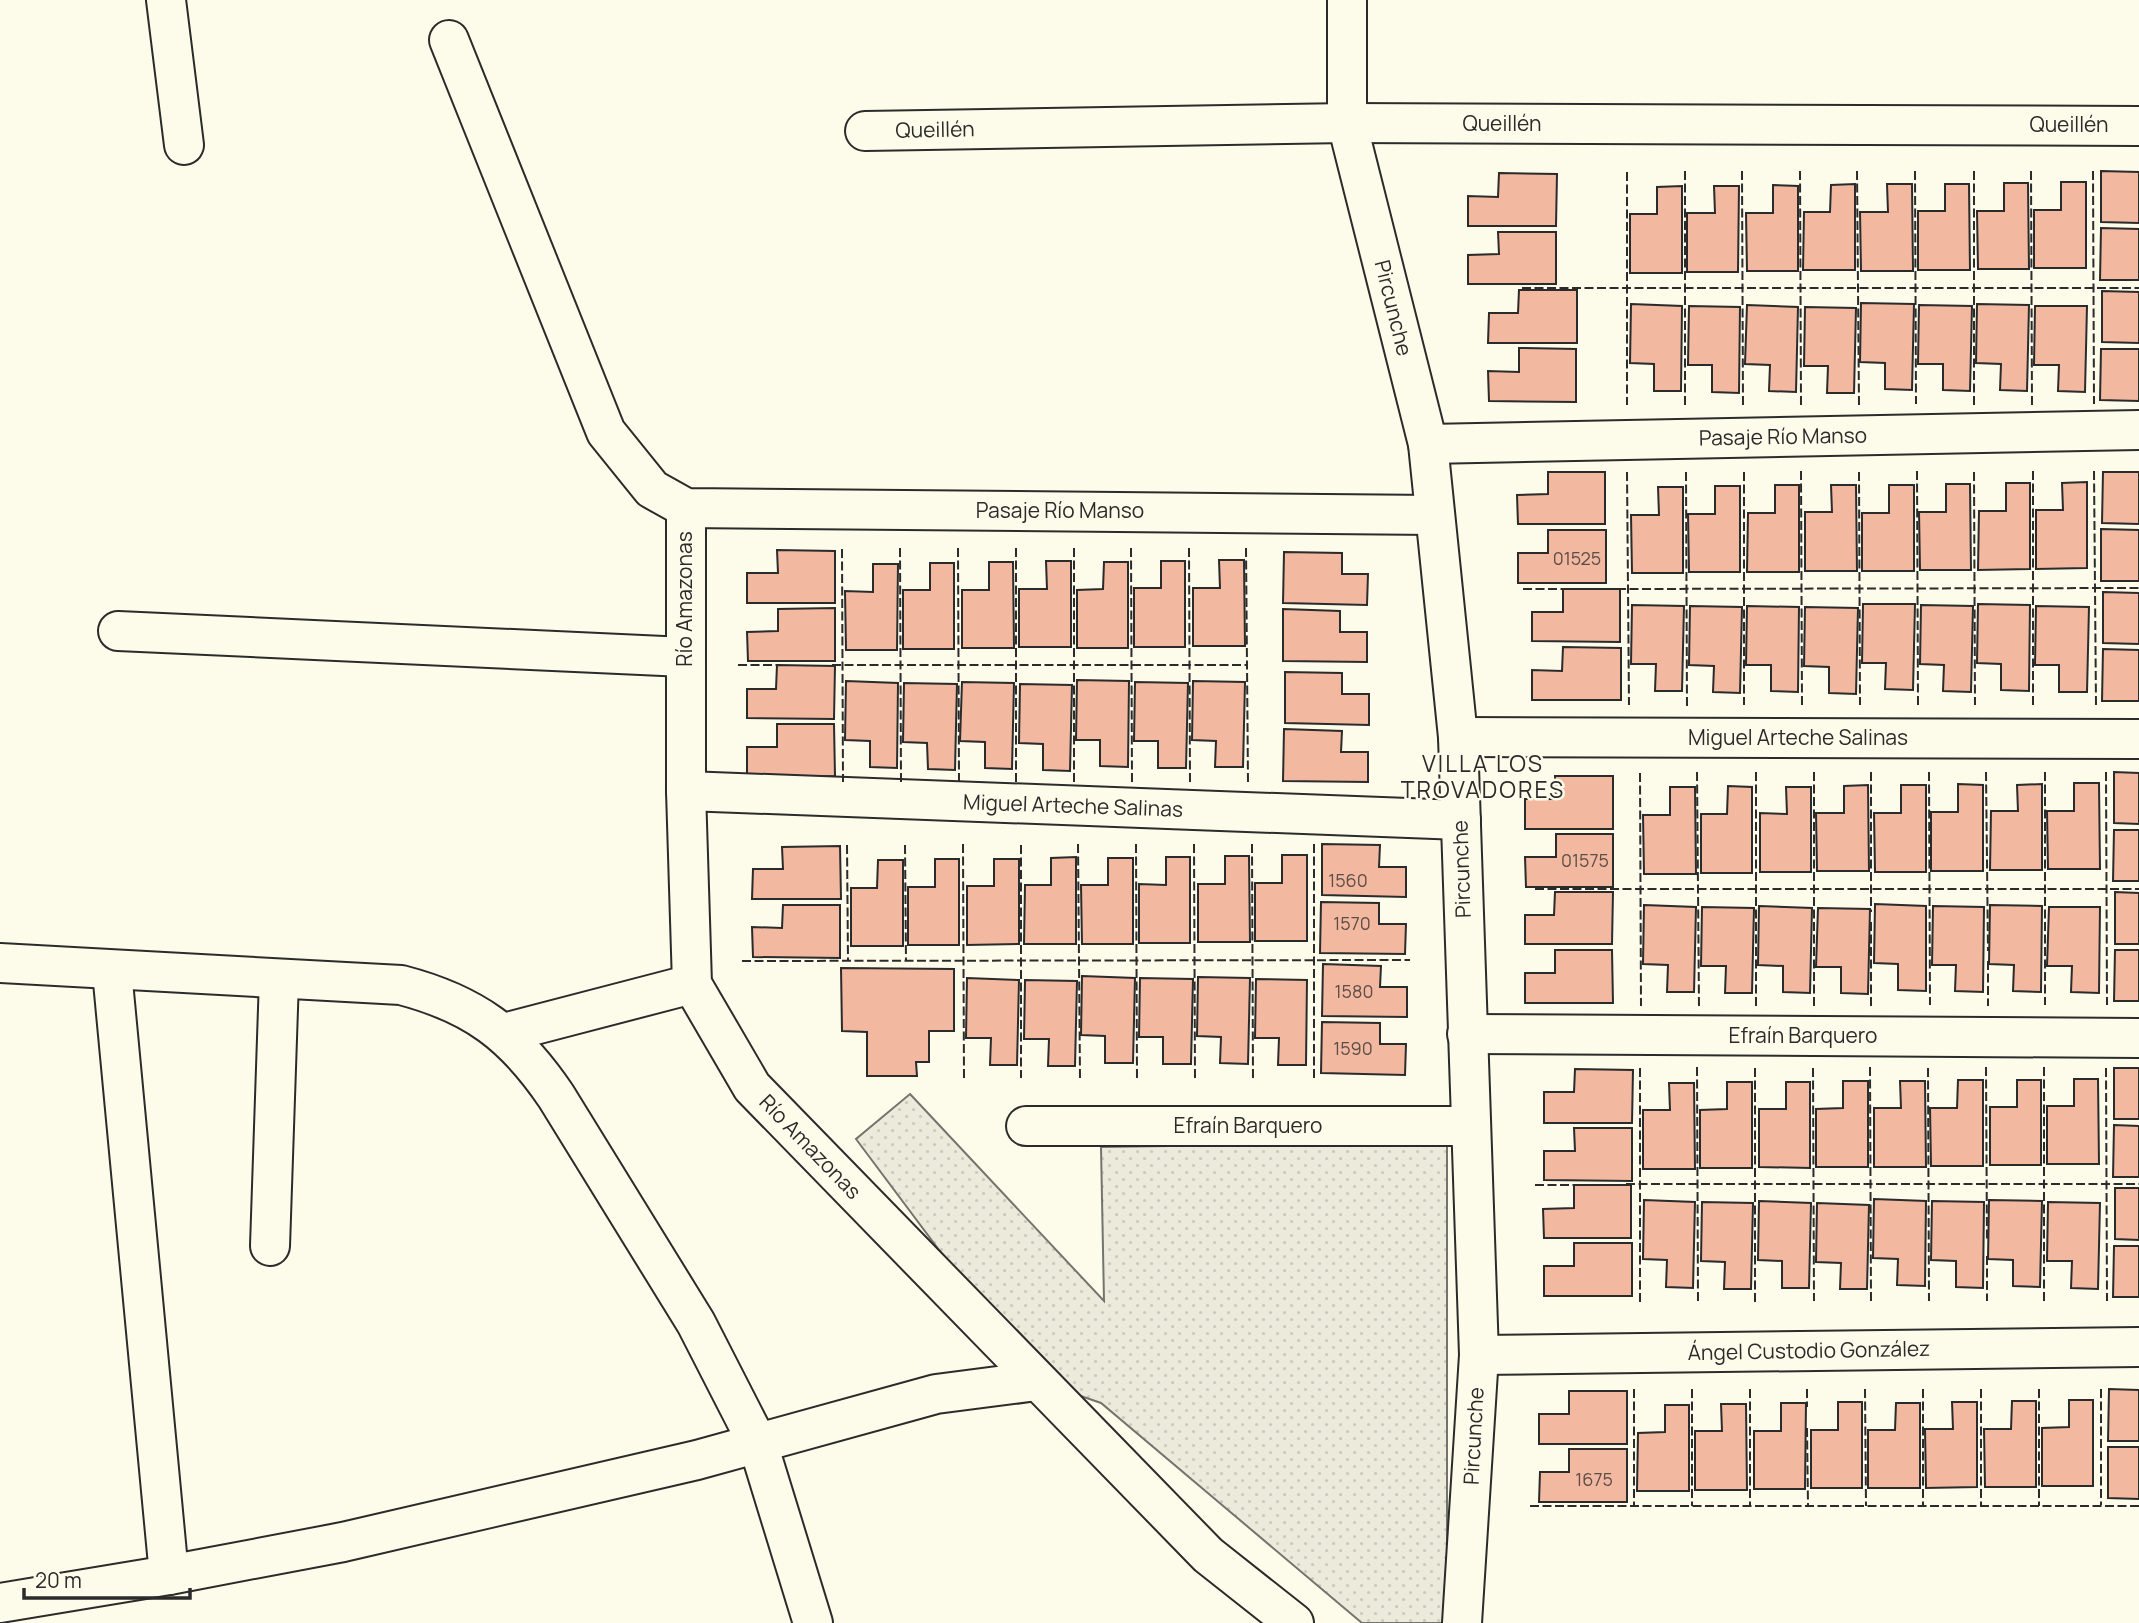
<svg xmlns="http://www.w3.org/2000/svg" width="2139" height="1623" viewBox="0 0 2139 1623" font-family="Manrope,sans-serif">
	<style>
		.green { fill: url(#green-dots); stroke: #74746e; stroke-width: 2 }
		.building { fill: #f2b8a0; stroke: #2b2b2b; stroke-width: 2 }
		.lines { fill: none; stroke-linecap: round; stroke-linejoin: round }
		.minor-casing { stroke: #2b2b2b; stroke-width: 42 }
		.minor { stroke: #fdfbea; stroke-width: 38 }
		.fence { stroke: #2b2b2b; stroke-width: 2; stroke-dasharray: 9 3.5; stroke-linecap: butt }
		.labels { text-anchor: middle; stroke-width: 5; stroke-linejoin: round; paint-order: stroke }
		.number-label { font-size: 18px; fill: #5d4e48 }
		.street-label { font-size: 21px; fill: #2b2b2b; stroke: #fdfbea }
		.neighbourhood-label { font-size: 23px; letter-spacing: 2px; fill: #2b2b2b; stroke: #fdfbea }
	</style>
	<defs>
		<pattern id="green-dots" width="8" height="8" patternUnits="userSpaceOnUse" patternTransform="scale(1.75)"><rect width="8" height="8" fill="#ecebdb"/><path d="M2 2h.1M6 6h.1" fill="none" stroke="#cbcabc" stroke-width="1.8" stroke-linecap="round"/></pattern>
	</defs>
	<rect width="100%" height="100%" fill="#fdfbea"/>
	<polygon class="green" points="910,1094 1104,1301 1101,1147 1447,1142 1447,1623 1362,1623 1101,1403 1037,1381 856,1139"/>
	<g class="building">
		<polygon points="2101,171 2139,172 2139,223 2101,222"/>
		<polygon points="1499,173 1557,174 1556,226 1468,226 1468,196 1498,197"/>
		<polygon points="2061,182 2086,182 2086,268 2034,268 2034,210 2061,210"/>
		<polygon points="2004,183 2028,183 2029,269 1978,269 1977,211 2004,211"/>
		<polygon points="1855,184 1855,270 1803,270 1804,212 1830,212 1831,185"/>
		<polygon points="1887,184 1912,184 1913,271 1861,271 1860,212 1888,212"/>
		<polygon points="1945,184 1969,184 1970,270 1918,270 1918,211 1945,211"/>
		<polygon points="1773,185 1798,186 1798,271 1747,271 1746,213 1773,213"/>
		<polygon points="1682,186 1682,273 1630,273 1630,214 1657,214 1657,187"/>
		<polygon points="1714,186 1739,186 1738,272 1687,272 1687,213 1715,213"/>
		<polygon points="2101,228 2139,229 2139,280 2100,280"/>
		<polygon points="1498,232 1556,232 1556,284 1468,284 1468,255 1499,254"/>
		<polygon points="1519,290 1577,290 1577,343 1488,343 1489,313 1518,313"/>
		<polygon points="2102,291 2139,292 2139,343 2102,342"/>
		<polygon points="1861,303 1914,304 1912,390 1885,389 1885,363 1860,362"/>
		<polygon points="1631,304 1682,306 1681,391 1654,391 1654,364 1630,363"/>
		<polygon points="1977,304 2029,305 2027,391 2000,390 2001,364 1976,363"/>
		<polygon points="1747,305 1798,307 1796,392 1769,391 1770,365 1745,364"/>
		<polygon points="1919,305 1972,306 1970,391 1943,390 1943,364 1918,364"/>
		<polygon points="1689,306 1740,307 1739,393 1712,392 1712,365 1688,365"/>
		<polygon points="2035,306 2087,306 2085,392 2058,391 2059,365 2034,365"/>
		<polygon points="1805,307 1856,308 1854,393 1827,393 1828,366 1804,366"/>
		<polygon points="1519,348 1576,349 1576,402 1489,401 1488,371 1519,372"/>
		<polygon points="2101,349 2139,349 2139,401 2100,400"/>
		<polygon points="1548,472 1605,472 1605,524 1518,524 1517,495 1548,494"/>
		<polygon points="2103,472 2139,472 2139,524 2102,523"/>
		<polygon points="2087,482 2087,568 2036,569 2036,510 2063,510 2062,483"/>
		<polygon points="2006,483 2030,483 2030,569 1978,570 1979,511 2006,511"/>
		<polygon points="1946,484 1970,484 1971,570 1920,570 1919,512 1946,512"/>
		<polygon points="1775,485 1799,485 1799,572 1747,572 1748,513 1775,513"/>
		<polygon points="1831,485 1856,485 1857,571 1805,571 1805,512 1832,512"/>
		<polygon points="1889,485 1914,485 1914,571 1862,571 1862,513 1889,513"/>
		<polygon points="1715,486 1740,486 1740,572 1689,572 1688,514 1715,514"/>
		<polygon points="1658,487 1683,487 1683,573 1632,573 1631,515 1659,515"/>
		<polygon points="2101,529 2139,530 2139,581 2101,581"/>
		<polygon points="1548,530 1606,530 1606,583 1518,583 1518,553 1548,553"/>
		<polygon points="777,550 835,551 835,603 747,603 747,573 778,573"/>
		<polygon points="1284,552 1342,553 1342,574 1368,574 1367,605 1283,603"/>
		<polygon points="1219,560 1244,560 1245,646 1193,646 1193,588 1220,588"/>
		<polygon points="1046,561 1071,561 1071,647 1019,647 1019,589 1047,589"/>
		<polygon points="1161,561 1185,561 1185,647 1134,647 1134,588 1161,588"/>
		<polygon points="989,562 1013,562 1014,648 962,648 962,590 989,590"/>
		<polygon points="1104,562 1128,562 1128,648 1077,648 1077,590 1103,589"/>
		<polygon points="930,563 954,563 954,649 903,649 903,590 930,590"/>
		<polygon points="873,564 898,564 897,650 846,650 845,591 873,592"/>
		<polygon points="1563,589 1620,589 1620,642 1532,641 1532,612 1563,612"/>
		<polygon points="2103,592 2139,593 2139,644 2103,643"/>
		<polygon points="1863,604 1915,604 1913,690 1885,689 1886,663 1862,663"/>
		<polygon points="1978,604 2030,605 2029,691 2001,690 2001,664 1977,663"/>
		<polygon points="1632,605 1684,606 1682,691 1655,691 1656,664 1631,664"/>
		<polygon points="1921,605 1973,606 1971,692 1943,691 1944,665 1920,664"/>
		<polygon points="1690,606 1742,607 1740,693 1713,692 1714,666 1689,665"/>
		<polygon points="1747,606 1799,607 1798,692 1771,691 1771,665 1746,665"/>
		<polygon points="2036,606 2089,607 2087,692 2059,692 2059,665 2035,665"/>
		<polygon points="1805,607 1858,608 1856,694 1829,693 1829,667 1804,666"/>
		<polygon points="835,608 835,661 748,661 747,632 778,631 778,609"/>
		<polygon points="1283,609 1340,611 1340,632 1367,632 1367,662 1283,661"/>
		<polygon points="1563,647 1621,648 1621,700 1532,700 1532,670 1562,671"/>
		<polygon points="2103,649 2139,650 2139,701 2102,701"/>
		<polygon points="777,665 835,666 834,719 747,718 747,689 776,689"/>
		<polygon points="1285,672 1342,673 1342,694 1369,694 1369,725 1285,723"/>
		<polygon points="1077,680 1129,681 1128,767 1100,766 1100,740 1076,740"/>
		<polygon points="846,681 898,683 897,768 870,767 870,741 845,740"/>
		<polygon points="1193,681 1245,682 1243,767 1215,767 1216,741 1192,740"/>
		<polygon points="962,682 1014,683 1012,769 985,768 985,742 960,741"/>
		<polygon points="1135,682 1188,683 1186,768 1158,768 1158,741 1134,741"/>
		<polygon points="904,683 957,684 955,770 928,769 927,743 903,742"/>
		<polygon points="1020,684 1072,685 1070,771 1043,770 1043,744 1019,743"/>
		<polygon points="777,724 834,724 835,776 747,777 747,747 777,747"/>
		<polygon points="1284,729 1342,731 1341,752 1368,752 1368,782 1283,781"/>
		<polygon points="2114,772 2139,773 2139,824 2114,823"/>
		<polygon points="1555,776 1613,776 1613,829 1525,829 1525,799 1556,799"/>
		<polygon points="2074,783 2099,783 2100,869 2048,869 2047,811 2074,811"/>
		<polygon points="1958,784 1983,785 1983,871 1931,871 1931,812 1958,812"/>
		<polygon points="2042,784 2042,870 1990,870 1991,811 2018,811 2017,785"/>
		<polygon points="1868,785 1869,871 1817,871 1816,813 1844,813 1844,786"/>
		<polygon points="1901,785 1926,785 1926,872 1875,872 1874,813 1901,813"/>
		<polygon points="1728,786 1752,787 1752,873 1701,873 1701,814 1727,814"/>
		<polygon points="1670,787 1695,787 1696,874 1644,874 1643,815 1670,815"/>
		<polygon points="1786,787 1811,787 1811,872 1760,872 1760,813 1787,814"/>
		<polygon points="2114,830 2139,830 2139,881 2113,881"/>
		<polygon points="1556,834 1613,834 1613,887 1526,887 1525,857 1556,857"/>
		<polygon points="1322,844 1380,845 1379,867 1406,867 1406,897 1322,895"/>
		<polygon points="840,846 841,899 752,899 753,869 783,869 782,847"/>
		<polygon points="1282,855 1307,855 1307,941 1255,941 1255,883 1282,883"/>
		<polygon points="1225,856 1249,856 1250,942 1198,942 1198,884 1225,884"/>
		<polygon points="1076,857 1076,944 1024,944 1025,885 1051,885 1051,858"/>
		<polygon points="1166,857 1190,857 1190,943 1139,943 1139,884 1166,885"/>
		<polygon points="1108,858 1133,858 1133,944 1082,944 1081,885 1108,885"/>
		<polygon points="935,859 959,859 959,945 908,945 908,887 935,887"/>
		<polygon points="994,859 1019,859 1019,944 967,945 967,886 994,886"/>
		<polygon points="878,860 903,860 903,946 851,946 851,888 877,888"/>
		<polygon points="1555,892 1613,892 1612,944 1525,944 1525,915 1554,915"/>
		<polygon points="2115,892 2139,893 2139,944 2115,944"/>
		<polygon points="1321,902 1379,903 1379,924 1406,924 1405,954 1320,953"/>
		<polygon points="1875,904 1926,906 1926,991 1898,990 1898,964 1874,963"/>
		<polygon points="783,905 840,905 840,958 753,957 752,927 782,928"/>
		<polygon points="1644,905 1696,907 1694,992 1667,992 1668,965 1643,964"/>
		<polygon points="1990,905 2042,906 2041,992 2013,991 2014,965 1989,964"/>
		<polygon points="1759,906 1812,908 1810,993 1783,992 1783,966 1758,965"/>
		<polygon points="1933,906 1984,907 1983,992 1955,991 1956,965 1932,965"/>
		<polygon points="1702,907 1754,908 1752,993 1725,993 1726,966 1701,966"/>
		<polygon points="2049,907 2100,907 2099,993 2071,992 2072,966 2047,966"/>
		<polygon points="1818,908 1870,909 1868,994 1841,993 1841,967 1816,967"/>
		<polygon points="1555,950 1612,950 1613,1003 1525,1003 1525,973 1555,973"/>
		<polygon points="2115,950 2139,950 2139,1001 2114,1001"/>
		<polygon points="1323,964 1381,966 1380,987 1407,987 1407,1017 1322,1016"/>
		<polygon points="841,968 954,969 954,1031 929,1031 929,1062 916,1062 917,1076 867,1076 867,1032 842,1031"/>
		<polygon points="1082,976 1135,978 1133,1063 1105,1063 1105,1036 1081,1035"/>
		<polygon points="1198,977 1250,978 1248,1064 1220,1063 1221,1037 1197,1036"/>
		<polygon points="967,978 1019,980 1017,1065 990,1065 991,1038 966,1038"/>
		<polygon points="1140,978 1193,979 1191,1064 1163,1064 1163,1037 1139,1037"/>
		<polygon points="1256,979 1307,980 1306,1065 1278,1065 1279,1038 1255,1038"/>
		<polygon points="1025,980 1077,981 1075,1066 1048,1066 1049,1039 1024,1039"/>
		<polygon points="1322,1022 1380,1023 1380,1044 1406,1044 1405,1075 1321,1073"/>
		<rect x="2114" y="1068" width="25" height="51"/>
		<polygon points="1575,1069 1633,1070 1632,1123 1544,1123 1544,1092 1574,1092"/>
		<polygon points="2074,1079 2098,1079 2099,1164 2047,1164 2047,1106 2074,1106"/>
		<polygon points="1958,1080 1983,1080 1983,1166 1931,1166 1930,1108 1957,1108"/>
		<polygon points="2017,1080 2041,1080 2041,1165 1990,1165 1990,1107 2017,1107"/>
		<polygon points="1843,1081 1868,1081 1868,1167 1816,1167 1816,1109 1843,1108"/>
		<polygon points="1900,1081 1925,1081 1926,1167 1874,1167 1874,1108 1901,1108"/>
		<polygon points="1727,1082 1752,1082 1752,1168 1700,1168 1700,1110 1727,1109"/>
		<polygon points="1786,1082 1810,1082 1810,1168 1759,1167 1759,1109 1786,1109"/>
		<polygon points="1669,1083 1694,1083 1695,1169 1643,1169 1643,1110 1670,1110"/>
		<polygon points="2114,1125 2139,1126 2139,1177 2113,1177"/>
		<polygon points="1574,1128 1632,1128 1632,1181 1544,1180 1544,1151 1575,1151"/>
		<polygon points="1574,1185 1631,1185 1631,1238 1544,1238 1543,1209 1574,1208"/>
		<polygon points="2115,1188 2139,1188 2139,1240 2115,1239"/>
		<polygon points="1874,1199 1926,1201 1925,1286 1897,1285 1898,1259 1873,1258"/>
		<polygon points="1644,1200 1695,1202 1693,1288 1666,1287 1667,1260 1643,1259"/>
		<polygon points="1989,1200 2042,1201 2040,1287 2013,1286 2013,1260 1988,1259"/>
		<polygon points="1759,1201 1811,1203 1809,1288 1782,1288 1782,1261 1758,1260"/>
		<polygon points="1932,1201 1984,1202 1983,1288 1956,1287 1956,1261 1931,1260"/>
		<polygon points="1702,1202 1753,1203 1751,1289 1724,1289 1725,1262 1701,1261"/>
		<polygon points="2048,1202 2100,1203 2098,1289 2071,1288 2072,1261 2047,1261"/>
		<polygon points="1817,1203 1869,1205 1867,1289 1840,1289 1841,1263 1816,1262"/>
		<polygon points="1574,1243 1632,1243 1632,1296 1544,1296 1544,1266 1574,1266"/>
		<polygon points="2114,1246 2139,1246 2139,1297 2113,1297"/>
		<polygon points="2109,1389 2139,1390 2139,1441 2108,1441"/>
		<polygon points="1569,1391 1627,1391 1627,1444 1539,1444 1539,1414 1569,1414"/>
		<polygon points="2069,1400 2093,1400 2093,1486 2042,1486 2042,1428 2069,1427"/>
		<polygon points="2012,1401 2036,1401 2036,1487 1985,1487 1984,1429 2011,1429"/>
		<polygon points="1838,1402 1862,1402 1862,1488 1811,1488 1811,1430 1838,1430"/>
		<polygon points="1952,1402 1977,1402 1977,1487 1926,1488 1925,1429 1953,1429"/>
		<polygon points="1781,1403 1806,1403 1805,1489 1754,1489 1754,1431 1781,1431"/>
		<polygon points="1896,1403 1920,1403 1920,1488 1868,1488 1868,1430 1895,1430"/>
		<polygon points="1721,1404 1746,1404 1747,1490 1695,1490 1695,1431 1722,1431"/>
		<polygon points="1665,1405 1689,1405 1689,1491 1637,1491 1638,1433 1665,1432"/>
		<polygon points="2108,1447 2139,1447 2139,1499 2108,1498"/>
		<polygon points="1569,1449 1627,1449 1627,1502 1539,1502 1540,1472 1569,1472"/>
	</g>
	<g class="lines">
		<defs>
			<g id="minor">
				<polyline points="166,0 184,145"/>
				<polyline points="1347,0 1347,123 1428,444 1458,737 1479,1355 1462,1623"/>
				<polyline points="449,40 606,432 652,489 686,508 1435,515"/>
				<polyline points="865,131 1347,123 2139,126"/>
				<polyline points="1428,444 2139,430"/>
				<polyline points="686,508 686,791 692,984 752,1087 1208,1555 1294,1623"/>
				<polyline points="118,631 685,657"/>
				<polyline points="1458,737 2139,739"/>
				<polyline points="686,791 1461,820"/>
				<path d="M 0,963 L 401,985 C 474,1004 514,1034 556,1096 L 696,1323 L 758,1444 L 813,1623"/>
				<polyline points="112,971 169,1575"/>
				<polyline points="504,1033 692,984"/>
				<polyline points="1467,1034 2139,1038"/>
				<polyline points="1026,1126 1469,1126"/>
				<polyline points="270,1246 279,979"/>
				<polyline points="1479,1355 2139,1347"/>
				<polyline points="0,1603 169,1575 343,1542 697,1460 936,1394 1037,1381"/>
			</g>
		</defs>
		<use href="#minor" class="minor-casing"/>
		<use href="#minor" class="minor"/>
		<g class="fence">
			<polyline points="1685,171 1685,405"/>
			<polyline points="1742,171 1743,405"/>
			<polyline points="1800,171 1801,405"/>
			<polyline points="1857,171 1859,405"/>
			<polyline points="1915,171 1916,404"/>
			<polyline points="1974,171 1974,405"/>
			<polyline points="2031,171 2032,405"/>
			<polyline points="2093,171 2094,404"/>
			<polyline points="1627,172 1627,405"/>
			<polyline points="1522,288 2139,288"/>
			<polyline points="1801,471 1802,705"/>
			<polyline points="1917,471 1918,705"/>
			<polyline points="2033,471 2033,705"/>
			<polyline points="2094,471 2096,705"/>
			<polyline points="1627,472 1629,705"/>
			<polyline points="1686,472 1687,706"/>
			<polyline points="1744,472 1744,705"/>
			<polyline points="1859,472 1860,705"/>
			<polyline points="1974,472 1975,705"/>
			<polyline points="900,548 901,782"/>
			<polyline points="958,548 959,782"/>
			<polyline points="1016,548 1016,782"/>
			<polyline points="1074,548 1074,782"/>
			<polyline points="1131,548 1132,782"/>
			<polyline points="1189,548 1190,782"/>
			<polyline points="1246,548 1248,782"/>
			<polyline points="842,549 843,782"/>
			<polyline points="1523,589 1565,589"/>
			<polyline points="1617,589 2139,588"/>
			<polyline points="738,665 780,665"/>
			<polyline points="832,665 1247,665"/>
			<polyline points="1697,772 1699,1006"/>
			<polyline points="1756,772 1756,1006"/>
			<polyline points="1814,772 1814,1006"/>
			<polyline points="1871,772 1871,912"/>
			<polyline points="1929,772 1930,1005"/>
			<polyline points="1986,772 1988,951"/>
			<polyline points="2045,772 2045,1005"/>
			<polyline points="2106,772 2107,1005"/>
			<polyline points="1640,773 1641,1006"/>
			<polyline points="963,844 964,1078"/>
			<polyline points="1078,844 1080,1078"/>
			<polyline points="1136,844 1137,1078"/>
			<polyline points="1194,844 1195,1078"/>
			<polyline points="1252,844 1253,1078"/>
			<polyline points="1314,844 1314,1078"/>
			<polyline points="847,845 848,961"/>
			<polyline points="905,845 906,961"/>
			<polyline points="1021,845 1021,1078"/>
			<polyline points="1535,889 2139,889"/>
			<polyline points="1871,922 1871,1006"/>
			<polyline points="742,961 1410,960"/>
			<polyline points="1988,961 1988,1006"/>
			<polyline points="1697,1067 1698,1301"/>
			<polyline points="1870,1067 1871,1301"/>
			<polyline points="1986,1067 1987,1242"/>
			<polyline points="2044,1067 2044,1301"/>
			<polyline points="1640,1068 1640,1302"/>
			<polyline points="1755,1068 1755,1302"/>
			<polyline points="1813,1068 1814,1301"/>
			<polyline points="1928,1068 1929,1301"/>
			<polyline points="2106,1068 2107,1301"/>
			<polyline points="1626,1184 2139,1184"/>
			<polyline points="1535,1185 1577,1185"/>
			<polyline points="1987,1256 1987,1301"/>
			<polyline points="1634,1389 1634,1506"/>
			<polyline points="1692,1389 1692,1506"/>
			<polyline points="1750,1389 1750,1506"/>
			<polyline points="1807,1389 1807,1407"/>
			<polyline points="1865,1389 1866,1506"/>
			<polyline points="1923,1389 1923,1505"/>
			<polyline points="1981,1389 1981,1506"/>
			<polyline points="2039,1389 2039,1506"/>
			<polyline points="2101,1389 2101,1505"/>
			<polyline points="1807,1428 1808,1505"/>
			<polyline points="1530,1506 2139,1506"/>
		</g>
	</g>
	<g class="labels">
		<g class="number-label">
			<text x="1577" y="565">01525</text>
			<text x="1585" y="867">01575</text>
			<text x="1348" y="887">1560</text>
			<text x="1352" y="930">1570</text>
			<text x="1354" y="998">1580</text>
			<text x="1353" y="1055">1590</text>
			<text x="1594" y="1486">1675</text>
		</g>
		<g class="street-label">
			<text x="1502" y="131">Queillén</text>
			<text x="2069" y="132">Queillén</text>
			<text transform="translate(935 130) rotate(-1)" y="7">Queillén</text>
			<text transform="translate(1393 308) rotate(76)" y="7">Pircunche</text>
			<text transform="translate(1783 437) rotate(-1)" y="7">Pasaje Río Manso</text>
			<text x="1060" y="518">Pasaje Río Manso</text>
			<text transform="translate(685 599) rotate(-90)" y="7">Río Amazonas</text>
			<text x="1798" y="745">Miguel Arteche Salinas</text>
			<text transform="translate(1073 806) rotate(2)" y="7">Miguel Arteche Salinas</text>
			<text transform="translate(1462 869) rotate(-92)" y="7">Pircunche</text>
			<text x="1803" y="1043">Efraín Barquero</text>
			<text x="1248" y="1133">Efraín Barquero</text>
			<text transform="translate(810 1147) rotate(46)" y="7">Río Amazonas</text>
			<text transform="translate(1809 1351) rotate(-1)" y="7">Ángel Custodio González</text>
			<text transform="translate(1474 1436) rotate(-87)" y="7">Pircunche</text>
		</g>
		<g class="neighbourhood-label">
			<text x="1483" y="772">VILLA LOS<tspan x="1483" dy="26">TROVADORES</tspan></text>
		</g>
	</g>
	<path d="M24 1588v10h166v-10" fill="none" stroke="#2b2b2b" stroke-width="3.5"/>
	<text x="35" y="1588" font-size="21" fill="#2b2b2b" stroke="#fdfbea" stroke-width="5" paint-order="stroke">20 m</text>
</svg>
